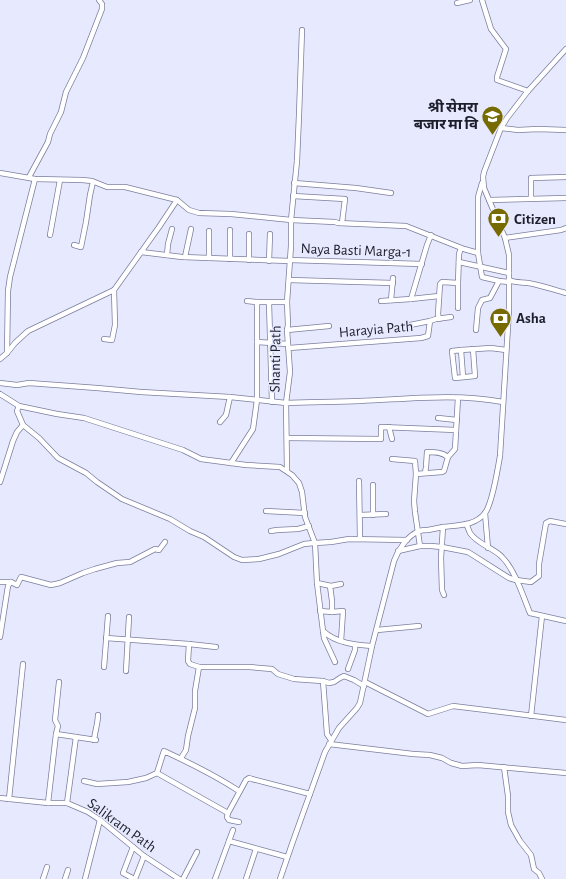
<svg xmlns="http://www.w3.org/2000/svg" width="566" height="879" viewBox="0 0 566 879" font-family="'Alegreya Sans','Noto Sans Devanagari',sans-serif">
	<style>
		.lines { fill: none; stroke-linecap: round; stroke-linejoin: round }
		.minor-casing { stroke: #7b7e9d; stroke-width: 6 }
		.minor { stroke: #fff; stroke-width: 4.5 }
		.labels { text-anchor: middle; stroke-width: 3; stroke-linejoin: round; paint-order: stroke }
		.poi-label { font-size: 15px; font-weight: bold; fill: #1d1e2b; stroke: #e7eafe; text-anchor: start }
		.street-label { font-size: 15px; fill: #1d1e2b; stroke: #e7eafe }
	</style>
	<rect width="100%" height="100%" fill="#e7eafe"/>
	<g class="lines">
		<defs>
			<g id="minor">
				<polyline points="482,0 491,29 506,49 497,77 497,80 528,91"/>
				<polyline points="457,3 470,0"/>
				<polyline points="501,128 518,130 538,129 566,130"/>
				<polyline points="0,173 35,179 82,180 92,181 107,187 125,187 177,200 189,210 199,213 231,214 291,220 335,222 338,223 406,226 464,249 478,253"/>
				<polyline points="29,177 48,142 50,134 61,112 66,92 83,58 102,9 102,4 99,0"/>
				<polyline points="294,183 356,188 391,193"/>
				<polyline points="482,183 478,197 478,253 482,277 499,281 509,282"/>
				<polyline points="293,196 345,199 342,223"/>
				<polyline points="531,199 531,178 566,177"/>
				<polyline points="489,200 566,198"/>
				<polyline points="209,231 209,258"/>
				<polyline points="249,234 249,260"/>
				<polyline points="50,235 60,180"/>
				<polyline points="505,238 561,230 566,228"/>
				<polyline points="74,245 81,247 86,222 90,195 93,182"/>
				<polyline points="141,252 182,257 290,261"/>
				<polyline points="167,255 168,244 172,229"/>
				<polyline points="185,257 191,229"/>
				<polyline points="230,259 230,230"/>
				<polyline points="290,260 422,264"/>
				<polyline points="269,261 270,234"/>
				<polyline points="459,262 509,273"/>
				<polyline points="289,280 393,283"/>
				<path d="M 509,280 C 515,283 521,282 528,283 C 541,285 554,290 566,293"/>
				<polyline points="411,299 427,245 431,235"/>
				<polyline points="391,300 393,278"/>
				<polyline points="247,301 257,302 287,302"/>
				<polyline points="381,301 411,299 439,296"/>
				<polyline points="269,303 272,402"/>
				<polyline points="458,308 458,283"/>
				<polyline points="439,319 438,314 440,284 442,282 458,283 459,254 461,248"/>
				<polyline points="410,325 430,321"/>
				<polyline points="287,330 329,326"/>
				<polyline points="476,330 478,308 482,300 490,298 499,281"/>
				<polyline points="104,339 112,340 115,325 114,290"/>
				<polyline points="257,342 288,344"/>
				<polyline points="289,348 421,338 428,336 430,321 436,319 451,317"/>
				<polyline points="461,350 491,348 506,350"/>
				<polyline points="7,353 8,291 10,277 35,179"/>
				<polyline points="0,359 7,353 15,343 28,331 114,290 159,227 177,200"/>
				<polyline points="463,377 461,350 452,351 455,378 475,376 473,349"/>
				<polyline points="0,383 17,385 29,383 97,388 141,392 230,397 286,403 290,372 287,330 288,325 287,302 291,246 291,220 297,161 299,115 302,30"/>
				<path d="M 0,394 L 19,406 L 57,414 L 84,418 L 183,450 L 201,459 L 246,465 L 280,467 L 292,475 L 299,483 L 302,492 L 305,517 L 315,543 L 317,583 L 323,631 C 336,643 355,645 372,646"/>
				<polyline points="19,406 17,411 23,425 39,438 58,458 86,473 97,482 122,499 170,519 190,531 204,537 234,557 242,560 259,559 279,554 304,544 314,543"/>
				<polyline points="438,418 457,420"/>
				<polyline points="220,422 226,415 230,397"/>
				<polyline points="389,427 392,439"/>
				<polyline points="287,438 381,439 381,427 456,430"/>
				<polyline points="448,457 455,449 458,398"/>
				<polyline points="392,459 415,461 416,474 414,501 415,512 420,546"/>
				<polyline points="231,463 253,429 257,400 257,302"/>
				<path d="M 287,471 L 286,403 C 311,402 335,402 360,401 C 408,399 456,393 503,402"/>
				<path d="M 416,474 L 442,472 L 444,471 L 448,457 C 442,452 434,452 427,452 L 426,467 L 425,473"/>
				<polyline points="359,481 360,538"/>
				<polyline points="0,482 13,441 17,432 23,425"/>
				<polyline points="373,485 373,515"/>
				<polyline points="266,511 305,513"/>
				<polyline points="485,513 488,548"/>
				<polyline points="360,515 386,514"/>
				<path d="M 466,524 C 468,527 469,531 470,533 C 477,544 494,548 502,557 C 515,570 523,596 530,613 L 566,621"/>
				<polyline points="443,527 441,558 442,590 444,595"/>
				<polyline points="271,531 277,530 298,529 309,526"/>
				<polyline points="315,543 331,542 349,539 407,540"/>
				<polyline points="398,551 420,546 431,546 442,547 468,552 509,578 516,580 531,582 539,576 539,564 546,523 550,521 566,524"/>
				<polyline points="0,582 11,582 17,585 21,577 51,585 60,583 83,573 95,569 117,563 130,562 155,549 159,550 165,542"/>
				<polyline points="317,583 331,586 341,584"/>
				<polyline points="330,586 332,601 332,612"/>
				<polyline points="320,611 332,612 343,611 341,641"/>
				<polyline points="377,630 419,626"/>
				<polyline points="323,631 324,638 335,662"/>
				<polyline points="0,637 8,586 11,582"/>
				<polyline points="106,638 189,644 216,647"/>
				<polyline points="104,667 108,616"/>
				<polyline points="199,667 249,667 272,669 278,674 294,679 308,680 323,681 329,683 334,682 340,678 344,676 354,680 364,686"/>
				<polyline points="348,669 355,650 355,645"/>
				<polyline points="126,671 129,617"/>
				<polyline points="323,681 327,734 331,740"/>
				<polyline points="365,682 428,714 453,706 566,720"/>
				<polyline points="531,716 542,616"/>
				<polyline points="56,734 58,726 55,720 59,682"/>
				<polyline points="76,737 96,740"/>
				<path d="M 94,740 C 95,731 98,723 98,715"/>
				<polyline points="329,744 413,754 430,755 442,758 451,763 462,766 478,765 566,773"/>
				<polyline points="181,758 186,750 188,736 195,708 195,691 199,667 190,664 188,661 189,644"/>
				<polyline points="504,767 508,796 508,812 511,825 520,841 531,855 534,869 539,873 542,879"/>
				<polyline points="157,773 228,813"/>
				<path d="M 84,781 L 97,784 L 128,782 L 146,778 L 157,773 L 162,757 L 164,751 C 190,763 216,776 239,791"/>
				<polyline points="0,798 48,803 67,803 88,812 100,820 144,856 179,879"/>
				<polyline points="9,799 23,664"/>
				<polyline points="48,803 56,734 76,737 67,803"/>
				<polyline points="239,822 229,820 227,817 228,813 246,780 249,778 252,779 310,794"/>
				<polyline points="229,841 287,857"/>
				<polyline points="133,847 123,873 134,879"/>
				<polyline points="43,879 47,867"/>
				<polyline points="65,879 68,870"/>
				<polyline points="85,879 100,820"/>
				<polyline points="135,879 144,856"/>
				<polyline points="183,879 197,852"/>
				<polyline points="215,879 233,830"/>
				<polyline points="246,879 256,849"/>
				<path d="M 280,879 L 292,844 L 325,752 L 339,728 L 357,708 L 360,703 L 372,646 L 394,561 C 398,550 407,536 419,531 C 422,530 425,530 428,530 C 433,529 438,528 443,527 C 458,525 475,526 485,513 C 492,504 498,468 500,456 L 509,310 L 509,255 L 505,238 L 484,188 L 483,177 L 484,172 L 501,128 L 507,118 L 528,91 L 566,49"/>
			</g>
		</defs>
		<use href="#minor" class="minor-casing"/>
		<use href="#minor" class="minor"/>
	</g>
	<defs>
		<symbol id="school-pin" viewBox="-11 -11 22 30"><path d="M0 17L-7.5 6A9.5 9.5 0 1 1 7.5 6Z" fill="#776a00" stroke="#e7eafe"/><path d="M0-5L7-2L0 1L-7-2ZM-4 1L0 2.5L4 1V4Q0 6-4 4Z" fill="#fff"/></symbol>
		<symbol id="bank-pin" viewBox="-11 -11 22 30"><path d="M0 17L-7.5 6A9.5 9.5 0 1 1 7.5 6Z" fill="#776a00" stroke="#e7eafe"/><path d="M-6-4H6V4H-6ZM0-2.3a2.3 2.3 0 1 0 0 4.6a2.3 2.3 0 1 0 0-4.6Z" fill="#fff"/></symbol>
	</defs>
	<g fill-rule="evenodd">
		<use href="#school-pin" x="480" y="104" width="25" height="34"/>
		<use href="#bank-pin" x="486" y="206" width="25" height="34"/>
		<use href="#bank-pin" x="488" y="306" width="25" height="34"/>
	</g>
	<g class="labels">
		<g class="poi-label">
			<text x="478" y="112" text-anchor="end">श्री सेमरा<tspan x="478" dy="17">बजार मा वि</tspan></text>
			<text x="514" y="224">Citizen</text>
			<text x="516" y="323">Asha</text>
		</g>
		<g class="street-label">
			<text transform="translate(356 250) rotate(2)" y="5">Naya Basti Marga-1</text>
			<text transform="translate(376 329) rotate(-5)" y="5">Harayia Path</text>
			<text transform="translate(275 359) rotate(-89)" y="5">Shanti Path</text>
			<text transform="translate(122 825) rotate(36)" y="5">Salikram Path</text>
		</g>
	</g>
</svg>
